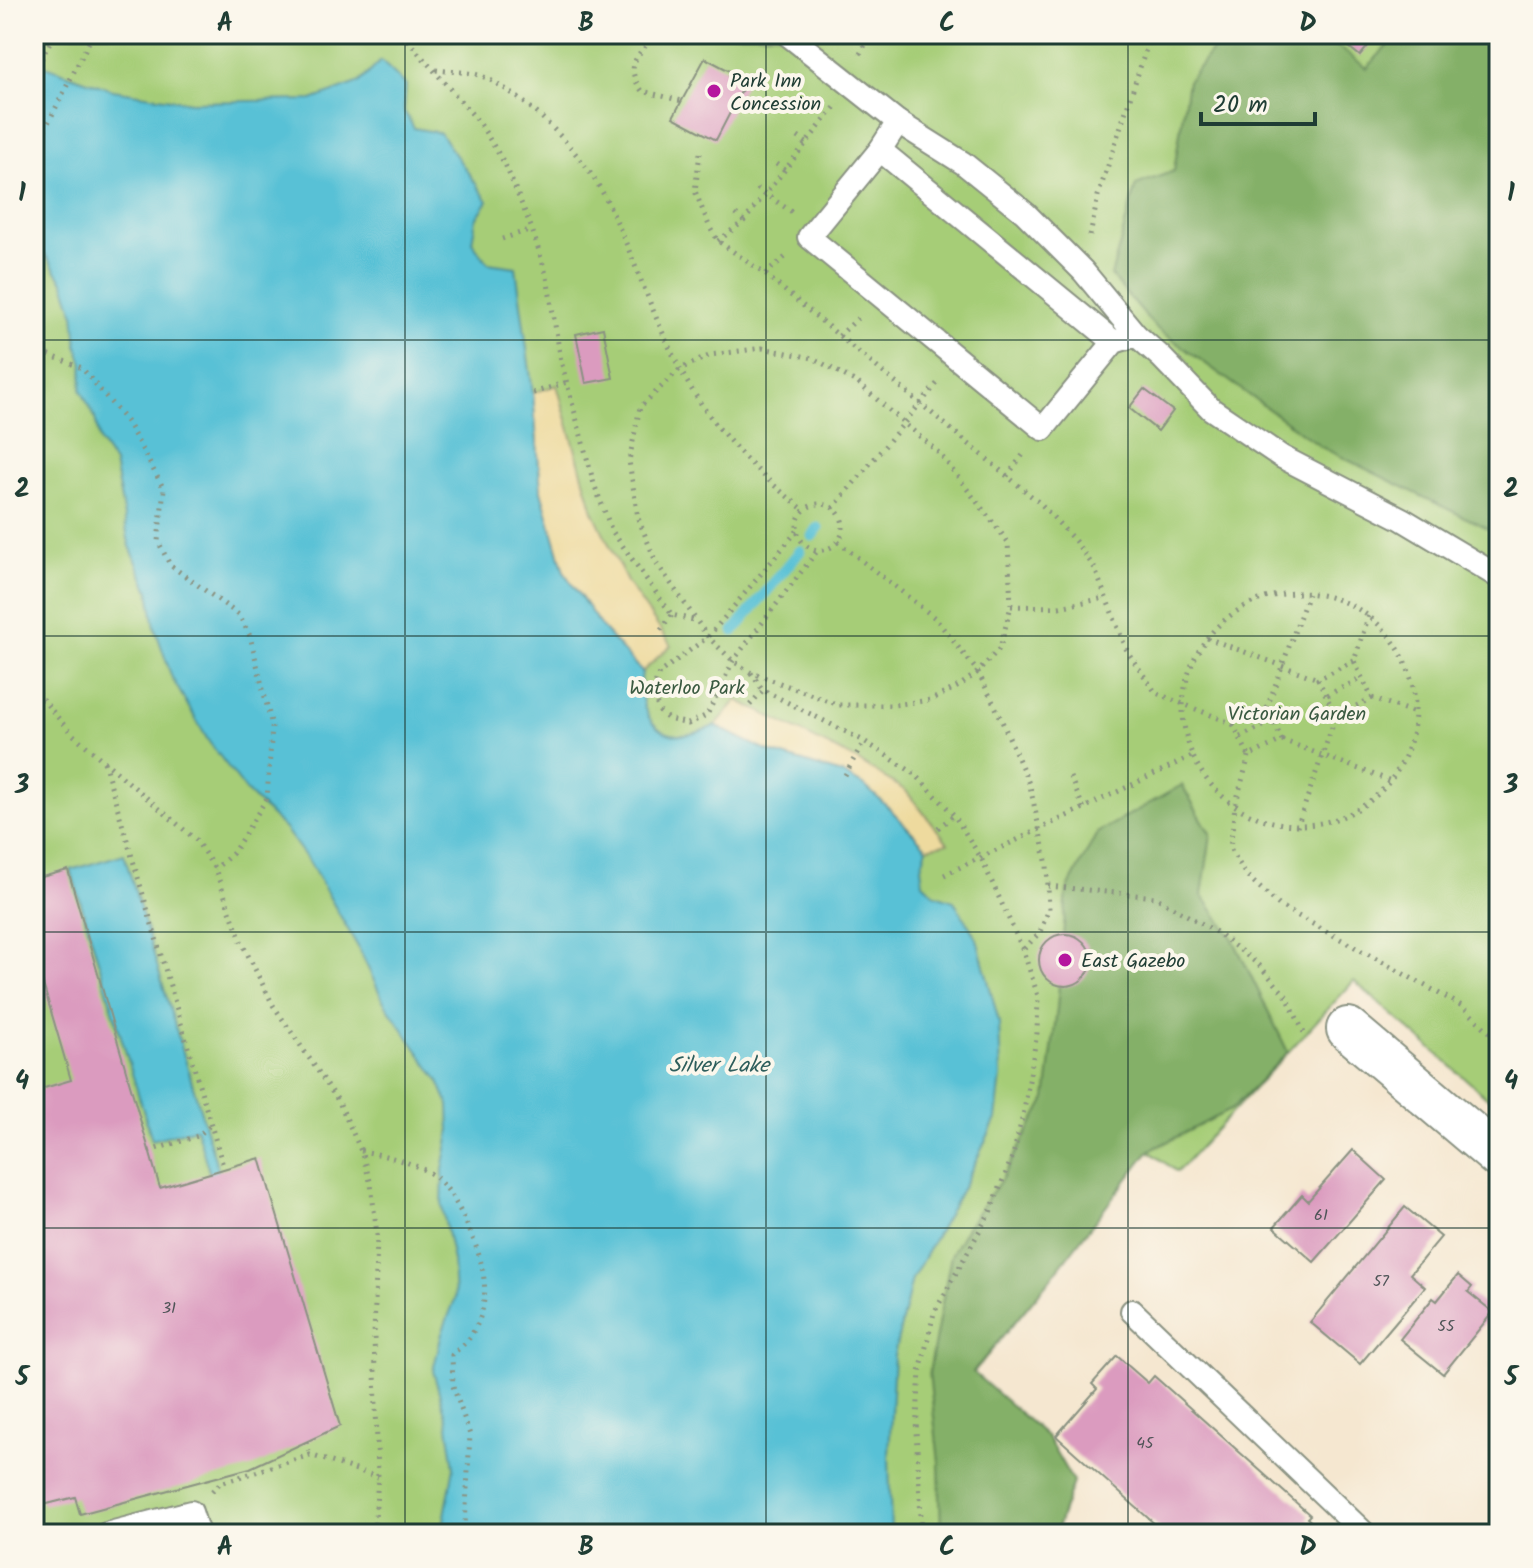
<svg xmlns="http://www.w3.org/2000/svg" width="1533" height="1568" viewBox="0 0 1533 1568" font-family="Kalam,sans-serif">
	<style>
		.green { fill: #a6cd77; stroke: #628556; stroke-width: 2 }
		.forest { fill: #84b068; stroke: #52764e; stroke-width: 2 }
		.sand { fill: #eeda9e; stroke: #868c69; stroke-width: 2 }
		.water { fill: #59c1d6; stroke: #3c7f85; stroke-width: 2 }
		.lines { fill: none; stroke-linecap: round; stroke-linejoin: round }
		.stream { stroke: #59c1d6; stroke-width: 11 }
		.building { fill: #db9bbf }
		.lane-casing { stroke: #8a9282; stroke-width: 26 }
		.street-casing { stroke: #8a9282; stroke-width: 46 }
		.path { stroke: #8a9282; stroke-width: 5; stroke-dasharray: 2 6; stroke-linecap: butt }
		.lane { stroke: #fff; stroke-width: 22 }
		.street { stroke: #fff; stroke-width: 42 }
		.grid { fill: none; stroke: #1f3d34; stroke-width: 2; stroke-opacity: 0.55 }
		.poi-dot { fill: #b5179e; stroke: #fbf7ec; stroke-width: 3 }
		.labels { text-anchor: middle; stroke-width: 8; stroke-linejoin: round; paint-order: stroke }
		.number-label { font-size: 16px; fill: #4e5457 }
		.poi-label { font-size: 20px; fill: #1f3d34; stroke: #fbf7ec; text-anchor: start }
		.park-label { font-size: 20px; fill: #3a5a41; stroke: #fbf7ec }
		.water-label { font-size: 22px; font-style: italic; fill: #2e5e5c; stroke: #fbf7ec }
		.neatline { fill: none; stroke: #1f3d34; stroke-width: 3 }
		.grid-label { font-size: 26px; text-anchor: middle; font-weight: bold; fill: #1f3d34 }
	</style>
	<rect width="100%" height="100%" fill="#fbf7ec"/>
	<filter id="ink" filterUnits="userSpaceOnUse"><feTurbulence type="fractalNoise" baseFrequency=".0125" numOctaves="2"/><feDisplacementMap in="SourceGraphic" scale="16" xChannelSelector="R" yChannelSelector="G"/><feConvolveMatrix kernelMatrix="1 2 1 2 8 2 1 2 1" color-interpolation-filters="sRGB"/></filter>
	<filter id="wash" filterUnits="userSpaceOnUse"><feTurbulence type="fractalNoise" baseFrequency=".006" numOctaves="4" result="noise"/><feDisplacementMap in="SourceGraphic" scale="32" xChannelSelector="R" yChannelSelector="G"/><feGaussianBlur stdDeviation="1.8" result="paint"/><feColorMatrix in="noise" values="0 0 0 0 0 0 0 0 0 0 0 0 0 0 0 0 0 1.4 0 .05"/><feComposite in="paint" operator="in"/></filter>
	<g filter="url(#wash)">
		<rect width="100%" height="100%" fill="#f5e7d0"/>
		<polygon class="green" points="34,34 1499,34 1499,1108 1354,981 1177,1172 1149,1151 1047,1283 973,1373 1047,1437 1073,1482 1055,1534 34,1534"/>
		<g class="forest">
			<polygon points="1225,34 1321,34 1367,68 1398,34 1499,34 1499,534 1321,447 1155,327 1111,276 1136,185 1174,171 1188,81"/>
			<polygon points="1182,785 1211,835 1202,895 1233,939 1288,1052 1232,1109 1149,1151 1047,1283 973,1372 1047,1437 1073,1482 1055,1534 941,1534 939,1462 929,1373 951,1255 967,1227 1001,1180 1046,1099 1057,1008 1067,890 1097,833"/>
		</g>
		<g class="sand">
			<polygon points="557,385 593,511 627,582 671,645 642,672 602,628 564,572 541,491 533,393"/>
			<polygon points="737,700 855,759 906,791 948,843 927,848 890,809 866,787 845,775 767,751 715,726"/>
		</g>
		<g class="water">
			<path d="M 381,61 L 406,85 L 404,111 L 414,128 L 440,133 L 488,201 L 476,219 L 472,242 L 488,263 L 516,267 L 533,393 L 541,491 L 564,572 L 602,628 L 642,672 C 638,698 646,733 678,735 C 691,736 703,730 715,726 L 767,751 L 845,775 L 866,787 L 890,809 L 927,848 L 921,867 L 923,883 L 936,895 L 954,901 L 977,939 L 999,1022 L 1001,1076 L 996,1119 L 965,1184 L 912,1279 L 894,1355 L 889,1455 L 891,1534 L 445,1534 L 443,1526 L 454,1467 L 447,1420 L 433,1371 L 442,1333 L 455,1299 L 453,1261 L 442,1207 L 443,1169 L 450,1133 L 449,1105 L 439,1081 L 384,1002 L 358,947 L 310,863 L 285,829 L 248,793 L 209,742 L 172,678 L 155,628 L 149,591 L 129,544 L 114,463 L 100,442 L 95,418 L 81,390 L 83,364 L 77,345 L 74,313 L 64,283 L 41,249 L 34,230 L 34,62 L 113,90 L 191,102 L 312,100 L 360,82 Z"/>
			<polygon points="124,854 289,1408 280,1411 196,1128 152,1140 71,870"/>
		</g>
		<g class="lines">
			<g class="stream">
				<polyline points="812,536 818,528"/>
				<polyline points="734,631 800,551"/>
				<polyline points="684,692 687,688"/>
			</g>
		</g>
		<g id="blocks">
			<g class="building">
				<polygon points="1333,34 1378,34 1360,56"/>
				<polygon points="705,58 747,80 716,140 673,117"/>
				<polygon points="603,328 613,378 586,383 576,334"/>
				<polygon points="1144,389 1173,411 1158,431 1129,408"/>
				<polygon points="68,870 160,1188 260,1158 340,1426 250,1468 80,1514 75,1497 43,1505 34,1490 34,1091 71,1080 34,953 34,879"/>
				<circle cx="1065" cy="960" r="26"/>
				<polygon points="1353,1150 1386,1180 1314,1262 1274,1227 1302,1195 1308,1201"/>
				<polygon points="1405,1207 1441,1237 1410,1274 1425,1287 1360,1364 1310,1322"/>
				<polygon points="1458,1275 1472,1287 1468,1292 1493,1312 1443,1374 1400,1339 1433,1298 1437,1301"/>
				<polygon points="1117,1356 1148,1383 1154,1376 1310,1515 1307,1518 1325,1534 1166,1534 1056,1436 1097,1389 1092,1384"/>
			</g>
		</g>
	</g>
	<g filter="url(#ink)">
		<use href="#blocks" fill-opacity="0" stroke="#8a9282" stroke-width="2"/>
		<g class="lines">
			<defs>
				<g id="lane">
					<polyline points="787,34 898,122 963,163 1025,213 1083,271 1136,335 1161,357 1211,409 1282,457 1402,519 1499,577"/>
					<polyline points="898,122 880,150 809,237 1043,429 1114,342 1136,335"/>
					<polyline points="880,150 1114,342"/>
					<polyline points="1132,1311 1365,1534"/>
					<polyline points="106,1534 191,1512 198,1534"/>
				</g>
				<polyline id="street" points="1348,1029 1499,1157"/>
			</defs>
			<use href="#lane" class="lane-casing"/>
			<use href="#street" class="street-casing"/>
			<g class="path">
				<polyline points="402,34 479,122 505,164 532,229 547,277 561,361 594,484 612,531 672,615 697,621"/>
				<path d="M 656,34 C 638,55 623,65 642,91 L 682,101"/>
				<polyline points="860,54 871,34"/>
				<path d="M 436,70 C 450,72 470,71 484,77 C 532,99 588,159 610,207 C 635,260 653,317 680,369 C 711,427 753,470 804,510"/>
				<polyline points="34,73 54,34"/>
				<polyline points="784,86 793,74"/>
				<polyline points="798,137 808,144"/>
				<polyline points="34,151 93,34"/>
				<polyline points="700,153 695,191 710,228 718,241 765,274 1042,505 1075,541 1094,567 1127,651 1156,693 1233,724 1267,708 1282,740 1249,756 1233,724"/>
				<polyline points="776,164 785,170"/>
				<polyline points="757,188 792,212"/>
				<polyline points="736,214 744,221"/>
				<polyline points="1090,236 1098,196 1151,34"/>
				<polyline points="502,239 532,229"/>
				<polyline points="718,241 744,221 835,107"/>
				<polyline points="765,274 789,254"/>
				<polyline points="839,336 861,315"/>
				<polygon points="762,348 813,358 858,383 940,454 1008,542 1011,606 1000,648 978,672 959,686 931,700 893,705 839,705 750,672 733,661 708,637 656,562 638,518 629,461 640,407 680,369 711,355"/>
				<polyline points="34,349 82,368 127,422 164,489 158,541 170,565 239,615 250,636 272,726 267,798 233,853 215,869"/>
				<polyline points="533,393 567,382"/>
				<polyline points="1007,476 1025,452"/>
				<circle cx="820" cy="527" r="23"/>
				<polyline points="833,508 940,380"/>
				<polyline points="797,531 708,637 659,673 652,693 660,712 668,719 688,724 707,715 733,661 818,550"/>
				<polyline points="838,542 935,618 978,672 998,712 1030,786 1047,865 1049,909 1040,932 1024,949"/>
				<circle cx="1299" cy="709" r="116"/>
				<polyline points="1011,606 1059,607 1105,598"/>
				<polyline points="661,630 672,615"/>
				<polyline points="1207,638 1318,679"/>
				<polyline points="1354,661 1318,679 1336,716 1372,698 1354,661 1369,615"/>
				<polyline points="751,673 763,690 864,741 915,774 954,815 981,858 1023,950 1038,996 1037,1033 1024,1111 1013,1155 991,1210 934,1313 920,1372 916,1431 922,1534"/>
				<polyline points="34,685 39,695 70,732 196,840 215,869 241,941 273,1005 339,1102 361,1151 371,1184 377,1235 374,1336 378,1477 374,1534"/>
				<polyline points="1327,695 1362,678"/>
				<polyline points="1372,698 1415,713"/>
				<polyline points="750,705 763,690"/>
				<polyline points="1267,708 1308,594"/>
				<polyline points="1240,737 1274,721"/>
				<polyline points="1282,740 1391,781"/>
				<polyline points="1249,756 1235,806 1230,848 1246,875 1280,906 1462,1006 1499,1041"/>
				<polyline points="104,762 224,1169"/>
				<polyline points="845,775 864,741"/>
				<polyline points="1070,777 1084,809"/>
				<polyline points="1297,827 1336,716"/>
				<polyline points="938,828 954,815"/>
				<polyline points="944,875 1192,756"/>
				<polyline points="1048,886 1155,897 1218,933 1259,965 1287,997 1306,1037"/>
				<polyline points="149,1151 198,1136 210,1125"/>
				<path d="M 361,1151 C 382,1154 420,1164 437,1178 C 451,1191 459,1208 467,1225 C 483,1259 494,1297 473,1332 C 469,1341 459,1348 452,1355 L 453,1386 L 470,1435 L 465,1525 L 459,1534"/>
				<polyline points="306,1442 310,1455"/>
				<polyline points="212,1491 220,1483 310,1455 378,1477"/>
			</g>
			<use href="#lane" class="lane"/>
			<use href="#street" class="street"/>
		</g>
	</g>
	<path class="grid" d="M 405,34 L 405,1534M 766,34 L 766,1534M 1128,34 L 1128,1534M 34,340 L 1499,340M 34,636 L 1499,636M 34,932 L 1499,932M 34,1228 L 1499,1228"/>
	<g class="poi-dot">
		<circle cx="714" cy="91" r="8"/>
		<circle cx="1065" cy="960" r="8"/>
	</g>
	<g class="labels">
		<g class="number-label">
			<text x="1321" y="1220">61</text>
			<text x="1381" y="1286">57</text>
			<text x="169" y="1313">31</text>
			<text x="1446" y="1331">55</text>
			<text x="1145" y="1448">45</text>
		</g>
		<g class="poi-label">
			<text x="730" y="87">Park Inn<tspan x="730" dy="23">Concession</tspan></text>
			<text x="1081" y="967">East Gazebo</text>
		</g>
		<g class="park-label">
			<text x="687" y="694">Waterloo Park</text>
			<text x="1297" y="720">Victorian Garden</text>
		</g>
		<g class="water-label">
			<text x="719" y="1072">Silver Lake</text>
		</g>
	</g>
	<rect width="1533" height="1568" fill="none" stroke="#fbf7ec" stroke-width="88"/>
	<path d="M1201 112v12h114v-12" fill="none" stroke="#1f3d34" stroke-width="4"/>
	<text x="1213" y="112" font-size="24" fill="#1f3d34" stroke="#fbf7ec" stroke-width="6" paint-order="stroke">20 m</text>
	<rect x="44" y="44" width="1445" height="1480" class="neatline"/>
	<g class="grid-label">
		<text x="225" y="31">A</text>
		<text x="586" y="31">B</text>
		<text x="947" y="31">C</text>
		<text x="1308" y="31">D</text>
		<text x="22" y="201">1</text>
		<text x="1511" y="201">1</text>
		<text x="22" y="497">2</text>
		<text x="1511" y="497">2</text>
		<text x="22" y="793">3</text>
		<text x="1511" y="793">3</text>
		<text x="22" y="1089">4</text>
		<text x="1511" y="1089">4</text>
		<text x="22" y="1385">5</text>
		<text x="1511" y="1385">5</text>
		<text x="225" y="1555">A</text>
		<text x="586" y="1555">B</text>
		<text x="947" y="1555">C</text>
		<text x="1308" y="1555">D</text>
	</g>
</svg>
